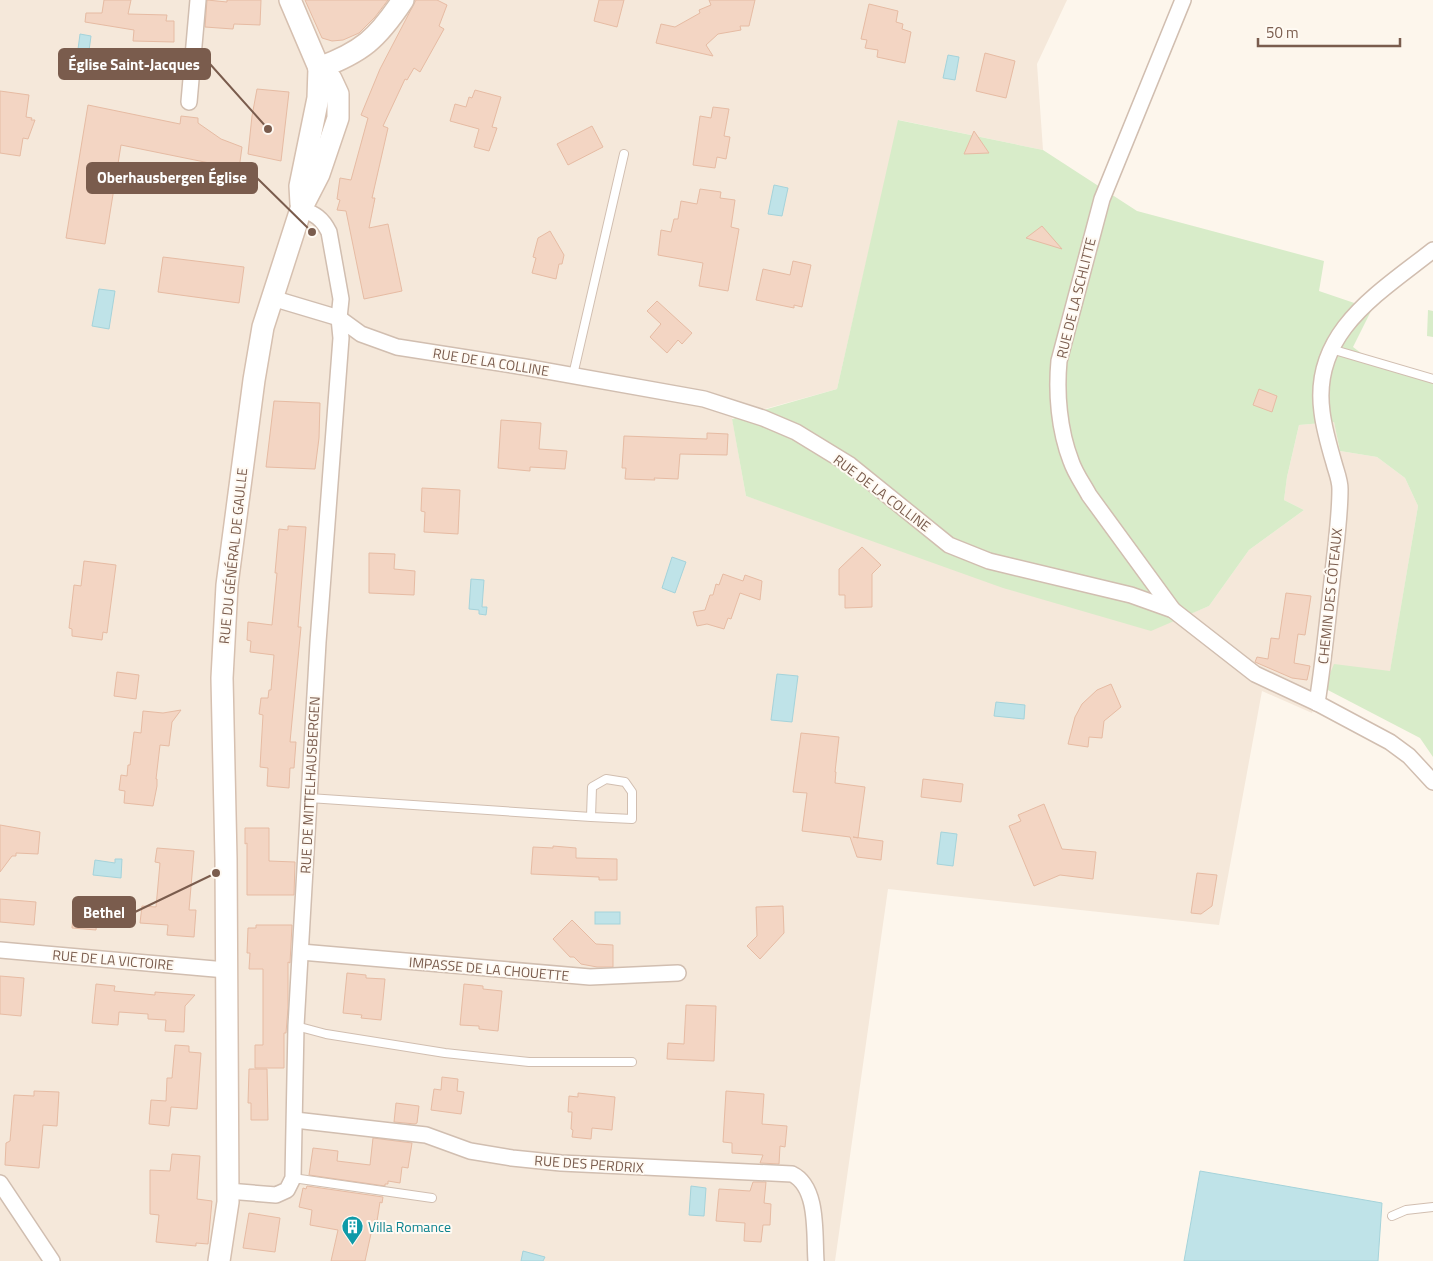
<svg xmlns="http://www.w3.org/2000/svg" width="1433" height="1261" viewBox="0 0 1433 1261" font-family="'Titillium Web',sans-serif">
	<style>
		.residential { fill: #f5e8da }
		.green { fill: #d8ecc9 }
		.water { fill: #bfe3e8; stroke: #a5d3da }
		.building { fill: #f3d5c3; stroke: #e6bba3 }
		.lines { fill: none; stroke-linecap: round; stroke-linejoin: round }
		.lane-casing { stroke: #d1beb0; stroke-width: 10 }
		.street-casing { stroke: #d1beb0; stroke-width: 18 }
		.secondary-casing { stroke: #d6c0b0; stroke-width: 24 }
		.lane { stroke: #fff; stroke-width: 8 }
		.street { stroke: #fff; stroke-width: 15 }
		.secondary { stroke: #fff; stroke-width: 21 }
		.labels { text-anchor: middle; stroke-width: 4; stroke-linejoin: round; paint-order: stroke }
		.street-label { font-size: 14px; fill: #7a5c4d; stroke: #fffaf3 }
		.culture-label { font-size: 14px; fill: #0d838f; stroke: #fffaf3; text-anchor: start }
		.leader { fill: none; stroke: #7a5c4d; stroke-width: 2 }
		.callout-dot { fill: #7a5c4d; stroke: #fffaf3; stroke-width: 2 }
		.callout { fill: #7a5c4d; stroke: #7a5c4d; stroke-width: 2 }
		.callout-label { font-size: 15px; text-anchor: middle; font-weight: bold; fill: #fff }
	</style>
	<rect width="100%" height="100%" fill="#fdf6ec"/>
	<polygon class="residential" points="0,0 1067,0 1037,64 1043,150 899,120 837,389 732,418 746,496 1101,615 1151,630 1209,606 1249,550 1304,510 1284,500 1287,477 1299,425 1334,422 1340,451 1377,457 1405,478 1418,506 1390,672 1324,688 1312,713 1262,691 1219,925 888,889 835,1261 0,1261"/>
	<g class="green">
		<polygon points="898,120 1043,150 1137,211 1324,261 1319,291 1372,309 1353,347 1377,365 1433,383 1433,757 1420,738 1324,688 1334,664 1390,671 1418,506 1405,478 1377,457 1340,451 1334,422 1299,425 1287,477 1284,500 1304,510 1249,550 1209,606 1151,631 1003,588 746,496 732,419 837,389"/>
		<polygon points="1428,310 1433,311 1433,337 1427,336"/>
	</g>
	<g class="water">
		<polygon points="80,34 91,36 88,58 77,57"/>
		<polygon points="948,55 959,57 955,80 943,78"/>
		<polygon points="774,185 788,188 782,216 768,214"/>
		<polygon points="99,289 115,291 109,329 92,326"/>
		<polygon points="672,557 686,562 675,593 662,588"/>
		<polygon points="471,579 484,580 482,607 487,607 486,615 479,614 479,610 469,609"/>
		<polygon points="777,674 798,676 792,722 771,720"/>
		<polygon points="996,702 1025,705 1024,719 994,716"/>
		<polygon points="941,832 957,834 953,866 937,864"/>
		<polygon points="115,859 122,859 121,878 93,875 95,860 115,863"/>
		<rect x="595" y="912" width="25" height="12"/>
		<polygon points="1200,1171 1382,1203 1378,1261 1184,1261"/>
		<polygon points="691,1186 706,1188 704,1216 689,1215"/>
		<polygon points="523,1251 545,1257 543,1261 521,1261"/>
	</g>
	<g class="building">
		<polygon points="104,0 131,0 128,14 167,15 166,21 174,21 174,42 133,41 134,30 85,22 86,13 102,13"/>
		<polygon points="207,0 227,2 227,0 261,0 260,25 234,24 233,29 205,27"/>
		<polygon points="305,0 388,0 375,17 359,33 343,40 332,41 322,38"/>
		<polygon points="416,0 437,0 447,5 439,26 444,29 420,72 414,68 407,80 405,79 383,126 388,128 372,198 375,198 369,228 388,224 402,291 364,299 346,211 337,210 340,200 337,199 340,178 351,180 368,118 361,115 380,69"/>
		<polygon points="599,0 624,0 617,27 594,21"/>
		<polygon points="709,0 755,0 749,26 740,26 741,30 718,34 706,45 713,56 656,43 661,24 675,27 700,13 699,10 711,5"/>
		<polygon points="869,4 898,11 896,22 903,24 902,29 911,32 905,63 877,57 878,50 865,48 867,40 861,39"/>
		<polygon points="985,53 1015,61 1006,98 976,91"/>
		<polygon points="257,89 289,92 281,161 248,154 252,116"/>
		<polygon points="475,90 501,97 492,127 497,128 489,151 474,147 479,129 450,121 455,104 466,107 469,97 472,98"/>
		<polygon points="0,91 29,95 26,117 32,118 31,120 35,120 28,139 23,138 20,156 0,153"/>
		<polygon points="88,105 180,124 181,116 198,118 198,123 221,139 242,147 239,169 121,145 105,244 66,238"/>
		<polygon points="713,107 729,109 724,136 730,137 726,159 717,157 715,168 693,165 700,116 711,118"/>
		<polygon points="592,126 603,147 568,165 557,144"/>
		<polygon points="974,131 989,153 964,154"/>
		<polygon points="700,189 721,192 720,198 735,200 731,227 739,229 728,291 699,286 703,263 658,255 661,230 671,232 674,219 678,219 681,201 697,204"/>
		<polygon points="1042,226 1062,249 1026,238"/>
		<polygon points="550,231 564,255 562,264 559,264 556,279 532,273 536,258 533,257 538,238"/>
		<polygon points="163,257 244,267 239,303 158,292"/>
		<polygon points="793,261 811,265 802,307 794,305 794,308 756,300 763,269 790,275"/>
		<polygon points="657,301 692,333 682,344 678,340 667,353 650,337 661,324 647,311"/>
		<polygon points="1259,389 1277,396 1272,412 1253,405"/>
		<polygon points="274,401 320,403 319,438 315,469 266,467"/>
		<polygon points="501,420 541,423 539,449 567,451 565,469 530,467 530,471 498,468"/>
		<polygon points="707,433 728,434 727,455 680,454 678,479 654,478 655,480 625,479 626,468 622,468 624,436 707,439"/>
		<polygon points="422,488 460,490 458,534 424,532 425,512 421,511"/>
		<polygon points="288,526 306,527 298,627 301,627 290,742 296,742 294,768 290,768 289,788 267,786 268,768 260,767 263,715 259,714 261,698 268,698 269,690 271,690 274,655 250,652 251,641 247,640 248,622 272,625 277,573 275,573 279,529 288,530"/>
		<polygon points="862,547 881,565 872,574 872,607 845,608 845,595 839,595 839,569"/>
		<polygon points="369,553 395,554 394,569 415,571 414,595 369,593"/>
		<polygon points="84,561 116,565 107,633 103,632 102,640 72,636 72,629 69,628 74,585 81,586"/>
		<polygon points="723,574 743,581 745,575 762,581 760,600 740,593 731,619 728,618 724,629 707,624 697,626 693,612 705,610 710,595 713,595 716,584 719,585"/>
		<polygon points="1286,593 1311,596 1305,635 1298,634 1294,663 1310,666 1307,680 1292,678 1255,662 1257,657 1268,659 1271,638 1279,639"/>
		<polygon points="117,672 139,675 136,699 114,696"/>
		<polygon points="1111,684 1121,707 1104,721 1102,738 1089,737 1088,747 1068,744 1075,717 1082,704 1097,690"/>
		<polygon points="181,710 172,722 169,746 160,745 156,779 157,779 157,786 153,806 124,803 125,791 119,790 121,775 127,776 128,765 130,765 134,732 141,733 143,711 163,713"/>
		<polygon points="801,733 839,737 835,772 836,772 835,783 865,787 858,838 853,837 883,841 881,860 857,857 850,837 802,831 807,793 793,792"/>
		<polygon points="923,779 963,784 961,802 921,797"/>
		<polygon points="1044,804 1062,849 1096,852 1093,879 1060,875 1034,886 1009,826 1021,821 1018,815"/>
		<polygon points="0,825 40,832 38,854 16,853 16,856 12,856 0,872"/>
		<polygon points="245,828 269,828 269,861 295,862 294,895 247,895 247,843 245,844"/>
		<polygon points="553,846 576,848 576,858 617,859 617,880 599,880 599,877 531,874 533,847 553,848"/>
		<polygon points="157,848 194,851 189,910 196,910 194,937 167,935 168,925 140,923 142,906 156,907 160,863 155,862"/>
		<polygon points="1197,873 1217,875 1212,906 1201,914 1191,913"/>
		<polygon points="0,899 36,902 34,925 0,922"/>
		<polygon points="74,905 98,908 96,930 72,928"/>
		<polygon points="783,906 784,933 760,959 747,946 757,936 756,907"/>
		<polygon points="572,920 596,944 613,945 613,967 597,967 581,964 574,957 570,957 553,939"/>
		<polygon points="256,925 292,925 290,963 288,962 288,1008 286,1033 284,1033 284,1068 255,1068 255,1045 263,1045 263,969 249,969 250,953 247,953 248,928 256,928"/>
		<polygon points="347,973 366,975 366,978 385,979 381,1020 361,1018 362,1015 343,1013"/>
		<polygon points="0,976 24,978 21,1016 0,1014"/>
		<polygon points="96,984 115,986 114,991 155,995 155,992 195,995 185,1006 184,1032 165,1031 166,1020 148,1019 148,1014 119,1012 118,1025 92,1023"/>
		<polygon points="464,984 483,986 483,989 502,991 498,1031 479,1029 479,1026 460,1025"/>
		<polygon points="686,1005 716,1006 714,1061 667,1059 668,1043 684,1044"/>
		<polygon points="175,1045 189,1046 189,1052 201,1053 197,1109 171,1107 169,1126 149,1124 151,1100 166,1101 167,1078 172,1078"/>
		<polygon points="249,1069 267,1069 268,1120 251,1120 251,1103 248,1103"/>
		<polygon points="442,1077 458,1079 457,1091 464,1092 461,1114 431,1110 434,1089 441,1090"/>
		<polygon points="34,1091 59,1092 57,1126 43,1125 39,1168 5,1165 6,1143 10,1141 14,1095 34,1096"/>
		<polygon points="726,1091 764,1094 762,1124 787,1126 785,1147 780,1146 779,1164 760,1163 763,1155 732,1153 732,1143 723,1142"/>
		<polygon points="578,1093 615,1097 612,1130 592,1128 591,1139 572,1137 573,1130 571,1129 572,1112 568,1112 569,1096 578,1097"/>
		<polygon points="396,1103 419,1106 417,1123 415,1124 394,1122"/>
		<polygon points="373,1138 412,1143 408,1168 402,1167 400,1183 388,1181 388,1184 385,1184 385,1186 309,1175 313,1148 338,1151 337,1161 370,1165"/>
		<polygon points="172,1154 200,1156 197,1199 212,1201 208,1244 196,1243 196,1246 156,1242 159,1215 150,1214 150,1170 170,1171"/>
		<polygon points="753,1182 766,1182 764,1203 771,1204 770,1225 763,1225 761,1242 744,1241 745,1223 716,1221 719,1189 750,1191"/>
		<polygon points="307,1186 383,1197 382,1203 380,1202 377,1221 374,1220 365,1261 331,1261 338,1230 310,1225 312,1210 299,1207 303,1188 306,1189"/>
		<polygon points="249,1213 280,1218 275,1252 243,1248"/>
	</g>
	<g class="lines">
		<defs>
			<g id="lane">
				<polyline points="1331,349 1433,379"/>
				<polyline points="573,375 624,154"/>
				<polyline points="309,798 591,817 632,819 632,792 625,782 606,779 592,787 591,817"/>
				<polyline points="296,1026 326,1034 445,1053 529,1062 632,1062"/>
				<polyline points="293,1178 432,1198"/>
				<polyline points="1392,1216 1406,1210 1433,1207"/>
			</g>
			<g id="street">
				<polyline points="189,102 198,0"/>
				<polyline points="272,298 339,318 361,334 397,347 525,367 704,399 763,418 796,432 850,465 949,545 989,561 1131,595 1173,610 1255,674 1317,703 1390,742 1409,756 1433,782"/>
				<path d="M 1173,610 L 1089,495 C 1083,484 1075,473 1071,461 C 1059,430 1056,393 1059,361 L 1102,199 L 1183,0"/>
				<path d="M 1317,703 C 1324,659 1328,615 1333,572 C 1336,544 1340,516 1340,489 C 1340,480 1336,471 1334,463 C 1329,446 1324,429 1322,412 C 1311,332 1379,293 1433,250"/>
				<polyline points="0,950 226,970"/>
				<polyline points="301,952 590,977 678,973"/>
				<path d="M 295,1120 L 426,1135 L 470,1151 L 512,1158 L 561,1163 L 792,1174 C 819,1187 814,1235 816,1261"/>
				<polyline points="0,1183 52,1261"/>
				<path d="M 228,1191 L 276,1195 L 287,1190 L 293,1178 L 296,1026 L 318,642 L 341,338 L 339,318 L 341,299 L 329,232 C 322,218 315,214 301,209"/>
			</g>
			<g id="secondary">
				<path d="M 319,68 C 362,52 377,39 403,0"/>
				<polyline points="301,204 300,186 318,98 319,68"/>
				<polyline points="219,1261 228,1202 226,859 222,678 227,585 254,380 263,327 301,209 319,174 338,118 338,94 331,79 319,68 290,0"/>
			</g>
		</defs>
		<use href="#lane" class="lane-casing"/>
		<use href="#street" class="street-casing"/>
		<use href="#secondary" class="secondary-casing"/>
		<use href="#lane" class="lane"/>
		<use href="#street" class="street"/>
		<use href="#secondary" class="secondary"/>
	</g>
	<defs>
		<symbol id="building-pin" viewBox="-11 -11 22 30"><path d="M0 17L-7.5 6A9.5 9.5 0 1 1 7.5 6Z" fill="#0f9aa8" stroke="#fffaf3"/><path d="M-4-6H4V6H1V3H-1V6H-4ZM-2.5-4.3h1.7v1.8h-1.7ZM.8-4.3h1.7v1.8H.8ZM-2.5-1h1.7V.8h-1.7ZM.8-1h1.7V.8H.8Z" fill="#fff"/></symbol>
	</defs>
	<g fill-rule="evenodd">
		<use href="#building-pin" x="340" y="1214" width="25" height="34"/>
	</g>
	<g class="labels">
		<g class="street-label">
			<text transform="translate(1076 298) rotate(-76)" y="5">RUE DE LA SCHLITTE</text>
			<text transform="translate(491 362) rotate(9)" y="5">RUE DE LA COLLINE</text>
			<text transform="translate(882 493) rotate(37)" y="5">RUE DE LA COLLINE</text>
			<text transform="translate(233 556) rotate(-84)" y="5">RUE DU GÉNÉRAL DE GAULLE</text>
			<text transform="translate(1330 596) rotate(-84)" y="5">CHEMIN DES CÔTEAUX</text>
			<text transform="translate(310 785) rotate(-87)" y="5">RUE DE MITTELHAUSBERGEN</text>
			<text transform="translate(113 960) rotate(5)" y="5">RUE DE LA VICTOIRE</text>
			<text transform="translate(489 969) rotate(5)" y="5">IMPASSE DE LA CHOUETTE</text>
			<text transform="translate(589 1164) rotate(4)" y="5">RUE DES PERDRIX</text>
		</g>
		<g class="culture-label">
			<text x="368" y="1232">Villa Romance</text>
		</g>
	</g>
	<path class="leader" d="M268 129L210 64M312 232L257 178M216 873L135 912"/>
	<g class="callout-dot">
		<circle cx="268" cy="129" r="5"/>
		<circle cx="312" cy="232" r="5"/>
		<circle cx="216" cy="873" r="5"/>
	</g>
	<g class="callout">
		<rect x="59" y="49" width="151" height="30" rx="5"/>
		<rect x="87" y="163" width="170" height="30" rx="5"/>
		<rect x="73" y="897" width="62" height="30" rx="5"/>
	</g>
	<g class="callout-label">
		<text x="134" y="70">Église Saint-Jacques</text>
		<text x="172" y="183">Oberhausbergen Église</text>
		<text x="104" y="918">Bethel</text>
	</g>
	<path d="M1258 38v8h142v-8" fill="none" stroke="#7a5c4d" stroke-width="2.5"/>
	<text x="1266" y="38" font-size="15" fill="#7a5c4d" stroke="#fffaf3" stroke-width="4" paint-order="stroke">50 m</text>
</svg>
